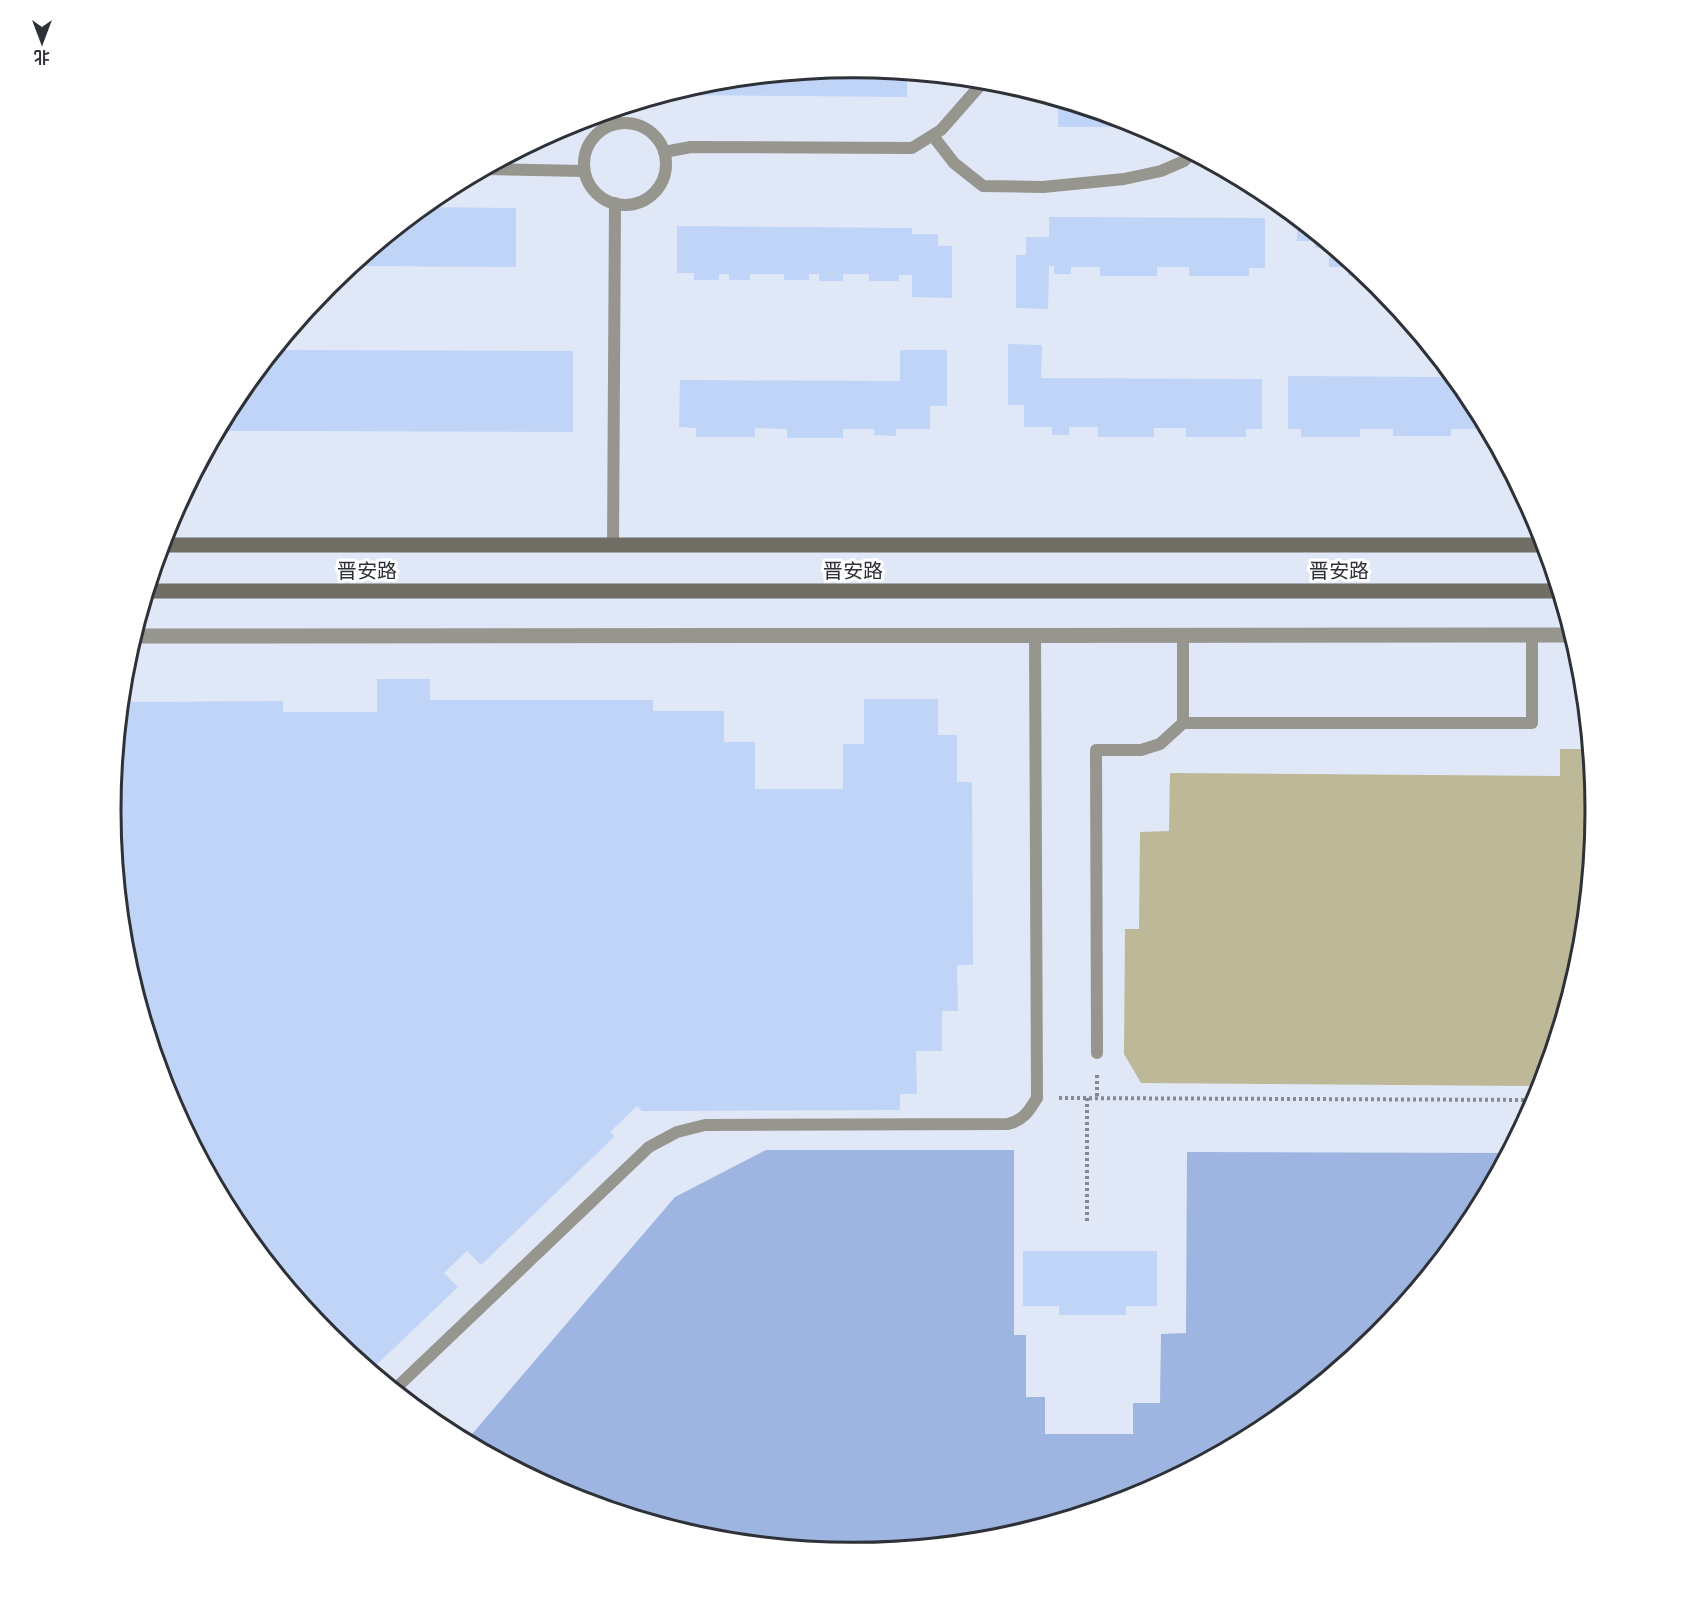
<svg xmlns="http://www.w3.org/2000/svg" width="1706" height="1620" viewBox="0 0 1706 1620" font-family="Barlow,'Noto Sans SC',sans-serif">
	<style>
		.green { fill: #bdb897 }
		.water { fill: #9db5e0 }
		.building { fill: #c0d4f7 }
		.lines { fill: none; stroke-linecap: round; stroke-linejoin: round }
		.path { stroke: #848994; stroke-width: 4; stroke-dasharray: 3 3; stroke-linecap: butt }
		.service { stroke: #96968f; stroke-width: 12 }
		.minor { stroke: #96968f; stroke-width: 15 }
		.secondary { stroke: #706e65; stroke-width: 15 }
		.labels { text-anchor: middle; stroke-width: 6; stroke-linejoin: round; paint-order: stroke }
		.street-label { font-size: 20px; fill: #2e3137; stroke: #fff }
		.rim { fill: none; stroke: #2e3137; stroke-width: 3 }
	</style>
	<rect width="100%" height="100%" fill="#e0e8f7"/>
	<polygon class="green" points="1560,749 1589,749 1595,810 1581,955 1541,1086 1141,1083 1124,1054 1125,929 1139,929 1140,832 1169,831 1170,773 1560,776"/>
	<polygon class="water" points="766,1150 1014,1150 1014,1335 1026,1335 1026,1397 1045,1397 1045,1434 1133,1434 1133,1403 1160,1403 1161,1334 1186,1333 1187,1152 1508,1153 1470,1223 1378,1335 1265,1428 1137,1496 998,1538 853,1552 708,1538 569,1496 466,1441 675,1197"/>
	<g class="building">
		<polygon points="853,68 907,73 907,97 667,95 708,82"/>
		<polygon points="1058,100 1137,124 1143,127 1058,127"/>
		<polygon points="423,207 516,208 516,267 351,266"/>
		<polygon points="1049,217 1265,218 1265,268 1249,268 1249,276 1189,276 1189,267 1157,267 1157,276 1100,276 1100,267 1071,267 1071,274 1054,274 1054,266 1049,266 1048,309 1016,308 1016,255 1026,255 1026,237 1049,237"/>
		<polygon points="1297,219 1323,240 1367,276 1348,276 1348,267 1329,267 1329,248 1315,248 1315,241 1297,241"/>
		<polygon points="677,226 912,228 912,234 938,234 938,246 952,246 952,298 912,297 912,275 899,275 899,281 869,281 869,274 843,274 843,281 819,281 819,274 809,274 809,280 784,280 784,274 750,274 750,280 729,280 729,274 719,274 719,280 694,280 694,273 677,273"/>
		<polygon points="1008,344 1042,345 1041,378 1262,379 1262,429 1246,429 1246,437 1186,437 1186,428 1154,428 1154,437 1098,437 1098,427 1069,427 1069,435 1052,435 1052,427 1024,427 1024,405 1008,405"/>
		<polygon points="275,350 573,351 573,432 218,431 236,397"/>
		<polygon points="900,350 947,350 947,406 930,406 930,429 896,429 896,436 874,435 874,429 843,429 843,438 787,438 787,429 755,428 755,437 696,437 696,428 679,427 680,380 900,381"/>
		<polygon points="1288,376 1453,377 1471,398 1487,429 1451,429 1451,436 1393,436 1393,429 1360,429 1360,437 1301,437 1301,429 1288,429"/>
		<polygon points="377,679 430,679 430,700 653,700 653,711 724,711 724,742 755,742 755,789 843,789 843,744 864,744 864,699 938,699 938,735 957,735 957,782 972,782 973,965 957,965 958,1011 942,1011 942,1051 916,1051 917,1094 900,1094 900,1110 642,1111 637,1106 610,1132 615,1136 481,1265 467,1251 444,1273 458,1287 371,1370 328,1335 235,1222 167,1094 125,955 111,810 121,702 283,701 283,712 377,712"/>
		<polygon points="1023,1251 1157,1251 1157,1306 1126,1306 1126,1315 1059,1315 1059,1306 1023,1306"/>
	</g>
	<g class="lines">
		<g class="path">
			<polyline points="1097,1075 1097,1098"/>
			<polyline points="1059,1098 1536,1100"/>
			<polyline points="1087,1098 1087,1221"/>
		</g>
		<g class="service">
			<circle cx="625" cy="164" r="41"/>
			<polyline points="615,124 615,110"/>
			<polyline points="933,136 954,163 983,186 1043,187 1124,179 1161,171 1184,161 1192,153"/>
			<polyline points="664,152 691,147 912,148 941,130 985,80"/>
			<polyline points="484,169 584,171"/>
			<polyline points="613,546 615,203"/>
			<polyline points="1183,635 1183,723 1532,723 1532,635"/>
			<polyline points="1097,1053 1096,750 1141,750 1160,744 1183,723"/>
			<path d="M 394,1390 L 649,1147 L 677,1132 L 705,1125 L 1008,1124 C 1024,1120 1029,1111 1037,1098 L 1035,635"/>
		</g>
		<polyline class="minor" points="134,636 1572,635"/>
		<g class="secondary">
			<polyline points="161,545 1545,545"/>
			<polyline points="147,591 1559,591"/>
		</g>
	</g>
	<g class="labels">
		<g class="street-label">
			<text x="367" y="578">晋安路</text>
			<text x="853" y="578">晋安路</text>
			<text x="1339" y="578">晋安路</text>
		</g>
	</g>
	<path d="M0 0H1706V1620H0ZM121 810a732 732 0 1 1 1464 0a732 732 0 1 1-1464 0Z" fill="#fff" fill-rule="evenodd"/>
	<path class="rim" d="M121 810a732 732 0 1 1 1464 0a732 732 0 1 1-1464 0Z"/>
	<g transform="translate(42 42) rotate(180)" stroke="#ffffff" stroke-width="4.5" paint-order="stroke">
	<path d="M0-4.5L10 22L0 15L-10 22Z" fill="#2e3137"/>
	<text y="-9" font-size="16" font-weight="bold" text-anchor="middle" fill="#2e3137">北</text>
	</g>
</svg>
